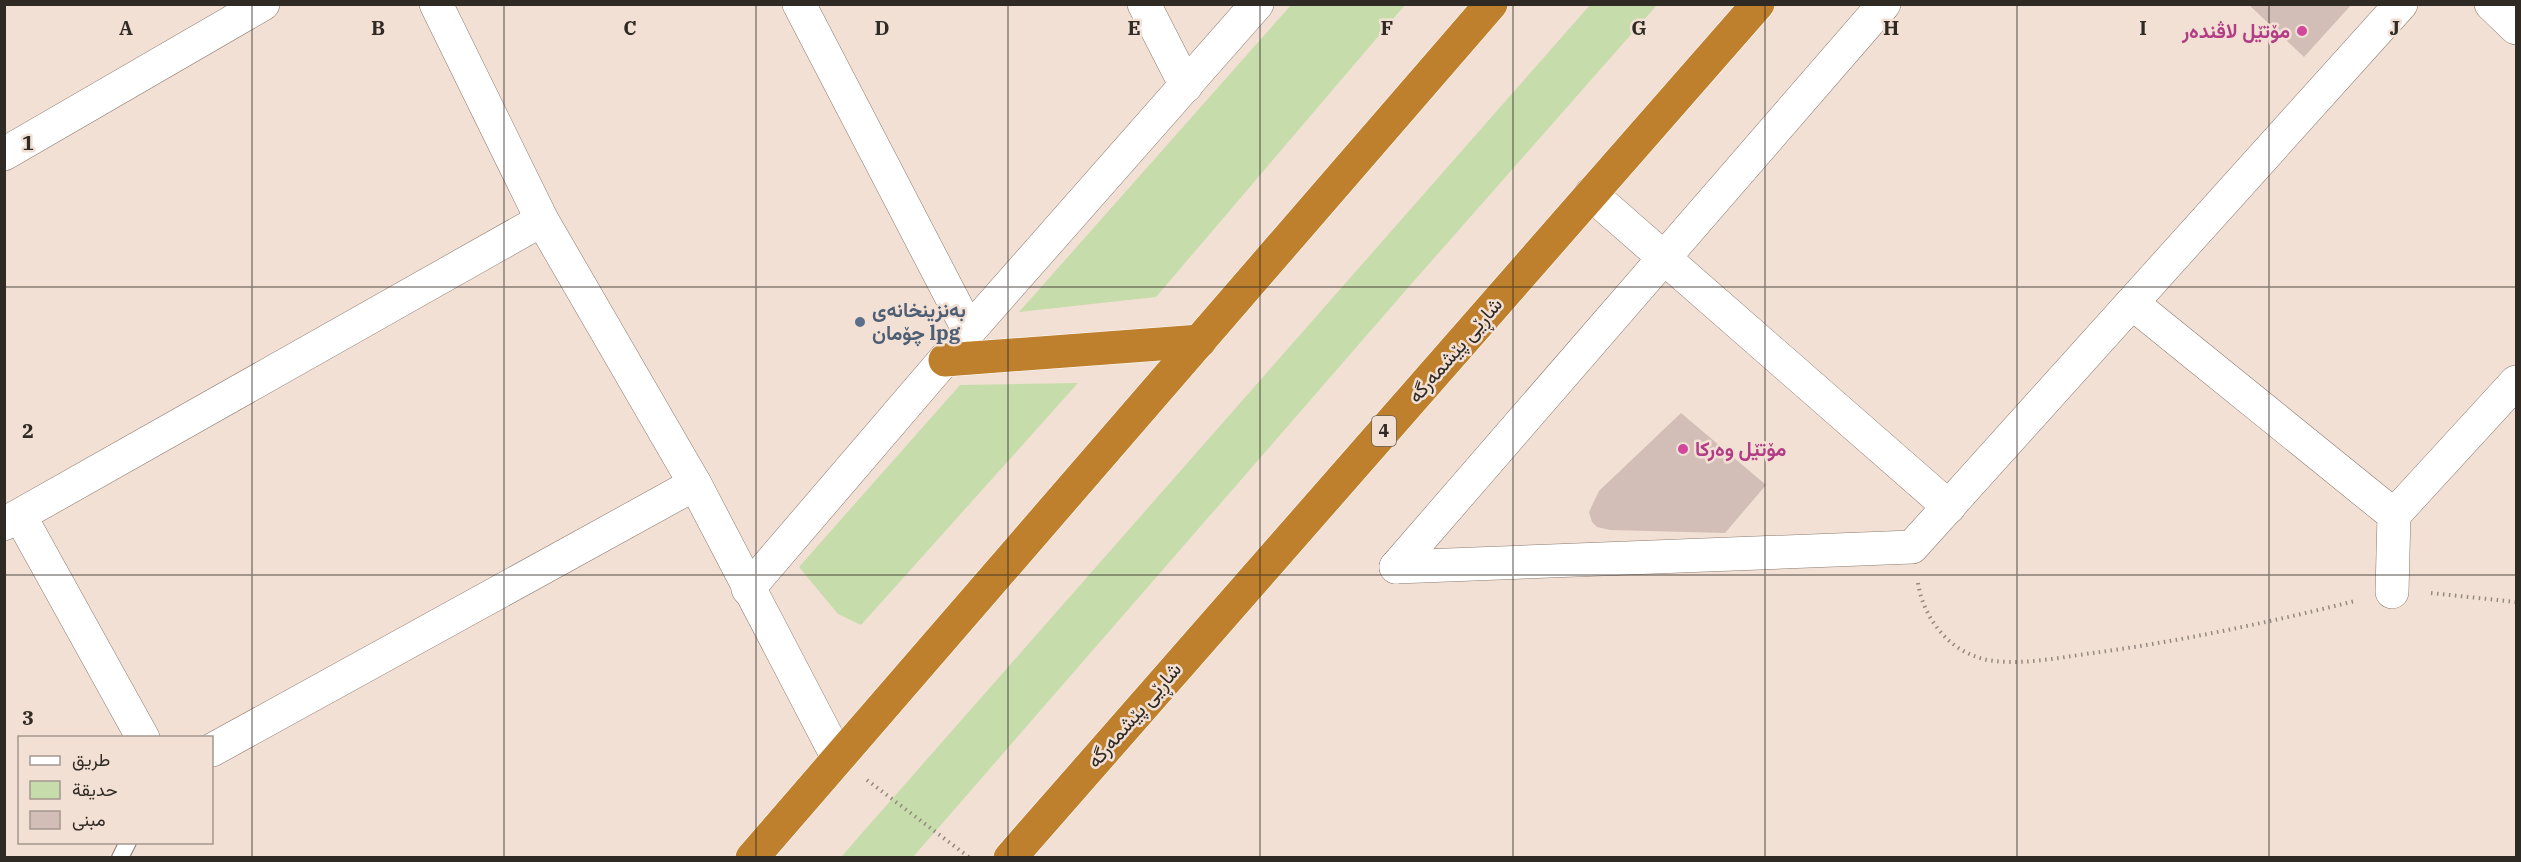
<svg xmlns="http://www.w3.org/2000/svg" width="2521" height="862" viewBox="0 0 2521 862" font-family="'IBM Plex Serif',Vazirmatn,serif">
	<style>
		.green { fill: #c6dcab }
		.building { fill: #d2beb6 }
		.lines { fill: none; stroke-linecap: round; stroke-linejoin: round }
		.lane-casing { stroke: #8b7b70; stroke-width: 18 }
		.street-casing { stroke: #8b7b70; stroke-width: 34 }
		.highway-casing { stroke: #fff; stroke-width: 34 }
		.path { stroke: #968981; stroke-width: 4; stroke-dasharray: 1.5 4.5; stroke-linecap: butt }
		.lane { stroke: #fff; stroke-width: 16 }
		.street { stroke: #fff; stroke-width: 33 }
		.highway { stroke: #be802c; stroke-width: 33 }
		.grid { fill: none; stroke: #302a25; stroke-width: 1.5; stroke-opacity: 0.55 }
		.hotel-dot { fill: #d1479c; stroke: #f2e0d4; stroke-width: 2 }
		.service-dot { fill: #5c6f8a; stroke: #f2e0d4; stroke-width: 2 }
		.labels { text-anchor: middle; stroke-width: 5; stroke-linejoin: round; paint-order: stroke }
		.shield { fill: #f2e0d4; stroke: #6a615a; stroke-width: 1.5 }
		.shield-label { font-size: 18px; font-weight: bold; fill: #302a25 }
		.hotel-label { font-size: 20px; font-weight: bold; fill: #b23c85; stroke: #f2e0d4; text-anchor: end }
		.service-label { font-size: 20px; font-weight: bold; fill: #4e5e75; stroke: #f2e0d4; text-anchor: start }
		.street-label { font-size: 20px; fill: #302a25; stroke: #f2e0d4 }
		.grid-label { font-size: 20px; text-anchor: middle; font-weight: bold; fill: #302a25; stroke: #f2e0d4; stroke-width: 5; stroke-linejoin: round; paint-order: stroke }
	</style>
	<rect width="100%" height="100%" fill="#f2e0d4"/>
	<g class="green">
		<polygon points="1291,5 1405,5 1156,297 1019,312"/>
		<polygon points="1590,5 1657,5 1413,282 913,857 841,857"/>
		<polygon points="1078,383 861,625 838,614 799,567 960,385"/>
	</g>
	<g class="building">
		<polygon points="2248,4 2352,4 2304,57"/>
		<polygon points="1681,413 1766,485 1725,533 1610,530 1597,527 1592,522 1589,512 1599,491"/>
	</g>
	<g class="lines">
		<defs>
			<polyline id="lane" points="120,858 128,842"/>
			<g id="street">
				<polyline points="436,4 542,220 695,484 838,758"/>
				<polyline points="799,4 969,331"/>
				<polyline points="1144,4 1186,86"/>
				<polyline points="2491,4 2516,28"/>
				<polyline points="4,154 263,4"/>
				<polyline points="1591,194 1949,507"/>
				<polyline points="2132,303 2394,515"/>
				<polyline points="20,516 143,738"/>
				<polyline points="4,524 542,220"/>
				<polyline points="1396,567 1912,547 2401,4"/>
				<polyline points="1396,567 1884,4"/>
				<polyline points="748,589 969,331 1257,4"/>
				<polyline points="2392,592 2394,515 2516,382"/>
				<polyline points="212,750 695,484"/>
			</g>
			<g id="highway">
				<polyline points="945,360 1200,341"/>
				<polyline points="752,858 1491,4"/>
				<polyline points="1010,858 1758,4"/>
			</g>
		</defs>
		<use href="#lane" class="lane-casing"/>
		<use href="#street" class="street-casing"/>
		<use href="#highway" class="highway-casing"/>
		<g class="path">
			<path d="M 1918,583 C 1924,622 1954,657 1995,661 C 2027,665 2068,656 2100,652 C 2186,640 2271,622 2355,601"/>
			<polyline points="2431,593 2516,602"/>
			<polyline points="867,780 970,858"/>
		</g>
		<use href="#lane" class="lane"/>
		<use href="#street" class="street"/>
		<use href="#highway" class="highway"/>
	</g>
	<path class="grid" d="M 252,4 L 252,858M 504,4 L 504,858M 756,4 L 756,858M 1008,4 L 1008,858M 1260,4 L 1260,858M 1513,4 L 1513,858M 1765,4 L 1765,858M 2017,4 L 2017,858M 2269,4 L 2269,858M 4,287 L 2516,287M 4,575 L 2516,575"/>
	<g class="hotel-dot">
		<circle cx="2302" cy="31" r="6"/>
		<circle cx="1683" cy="449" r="6"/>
	</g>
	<circle class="service-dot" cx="860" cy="322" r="6"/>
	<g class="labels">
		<rect class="shield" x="1372" y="416" width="24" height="30" rx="4.5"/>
		<g class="shield-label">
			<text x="1384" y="437">4</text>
		</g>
		<g class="hotel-label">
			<text x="2290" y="38">مۆتێل لاڤندەر</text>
			<text x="1695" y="456" text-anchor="start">مۆتێل وەرکا</text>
		</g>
		<g class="service-label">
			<text x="872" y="317">بەنزینخانەی<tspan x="872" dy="23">چۆمان lpg</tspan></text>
		</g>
		<g class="street-label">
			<text transform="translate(1455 350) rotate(-49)" y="7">شاڕێی پێشمەرگە</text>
			<text transform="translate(1134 715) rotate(-49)" y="7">شاڕێی پێشمەرگە</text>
		</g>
	</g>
	<g class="grid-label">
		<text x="126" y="35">A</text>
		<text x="378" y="35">B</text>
		<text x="630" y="35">C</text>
		<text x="882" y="35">D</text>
		<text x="1134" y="35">E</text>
		<text x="1387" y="35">F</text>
		<text x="1639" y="35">G</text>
		<text x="1891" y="35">H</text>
		<text x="2143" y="35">I</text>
		<text x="2395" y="35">J</text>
		<text x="28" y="150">1</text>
		<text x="28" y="438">2</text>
		<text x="28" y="725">3</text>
	</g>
	<rect width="2521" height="862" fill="none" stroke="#302a25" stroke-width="12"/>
	<rect x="18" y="736" width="195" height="108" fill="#f2e0d4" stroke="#a4978e" stroke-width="1.5"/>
	<rect x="30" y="756" width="30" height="9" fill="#ffffff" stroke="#a4978e" stroke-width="1.5"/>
	<text x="72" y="766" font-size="18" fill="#302a25">طريق</text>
	<rect x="30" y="781" width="30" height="18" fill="#c6dcab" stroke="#a4978e" stroke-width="1.5"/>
	<text x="72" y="796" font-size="18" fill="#302a25">حديقة</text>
	<rect x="30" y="811" width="30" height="18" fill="#d2beb6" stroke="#a4978e" stroke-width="1.5"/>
	<text x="72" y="826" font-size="18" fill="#302a25">مبنى</text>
</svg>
